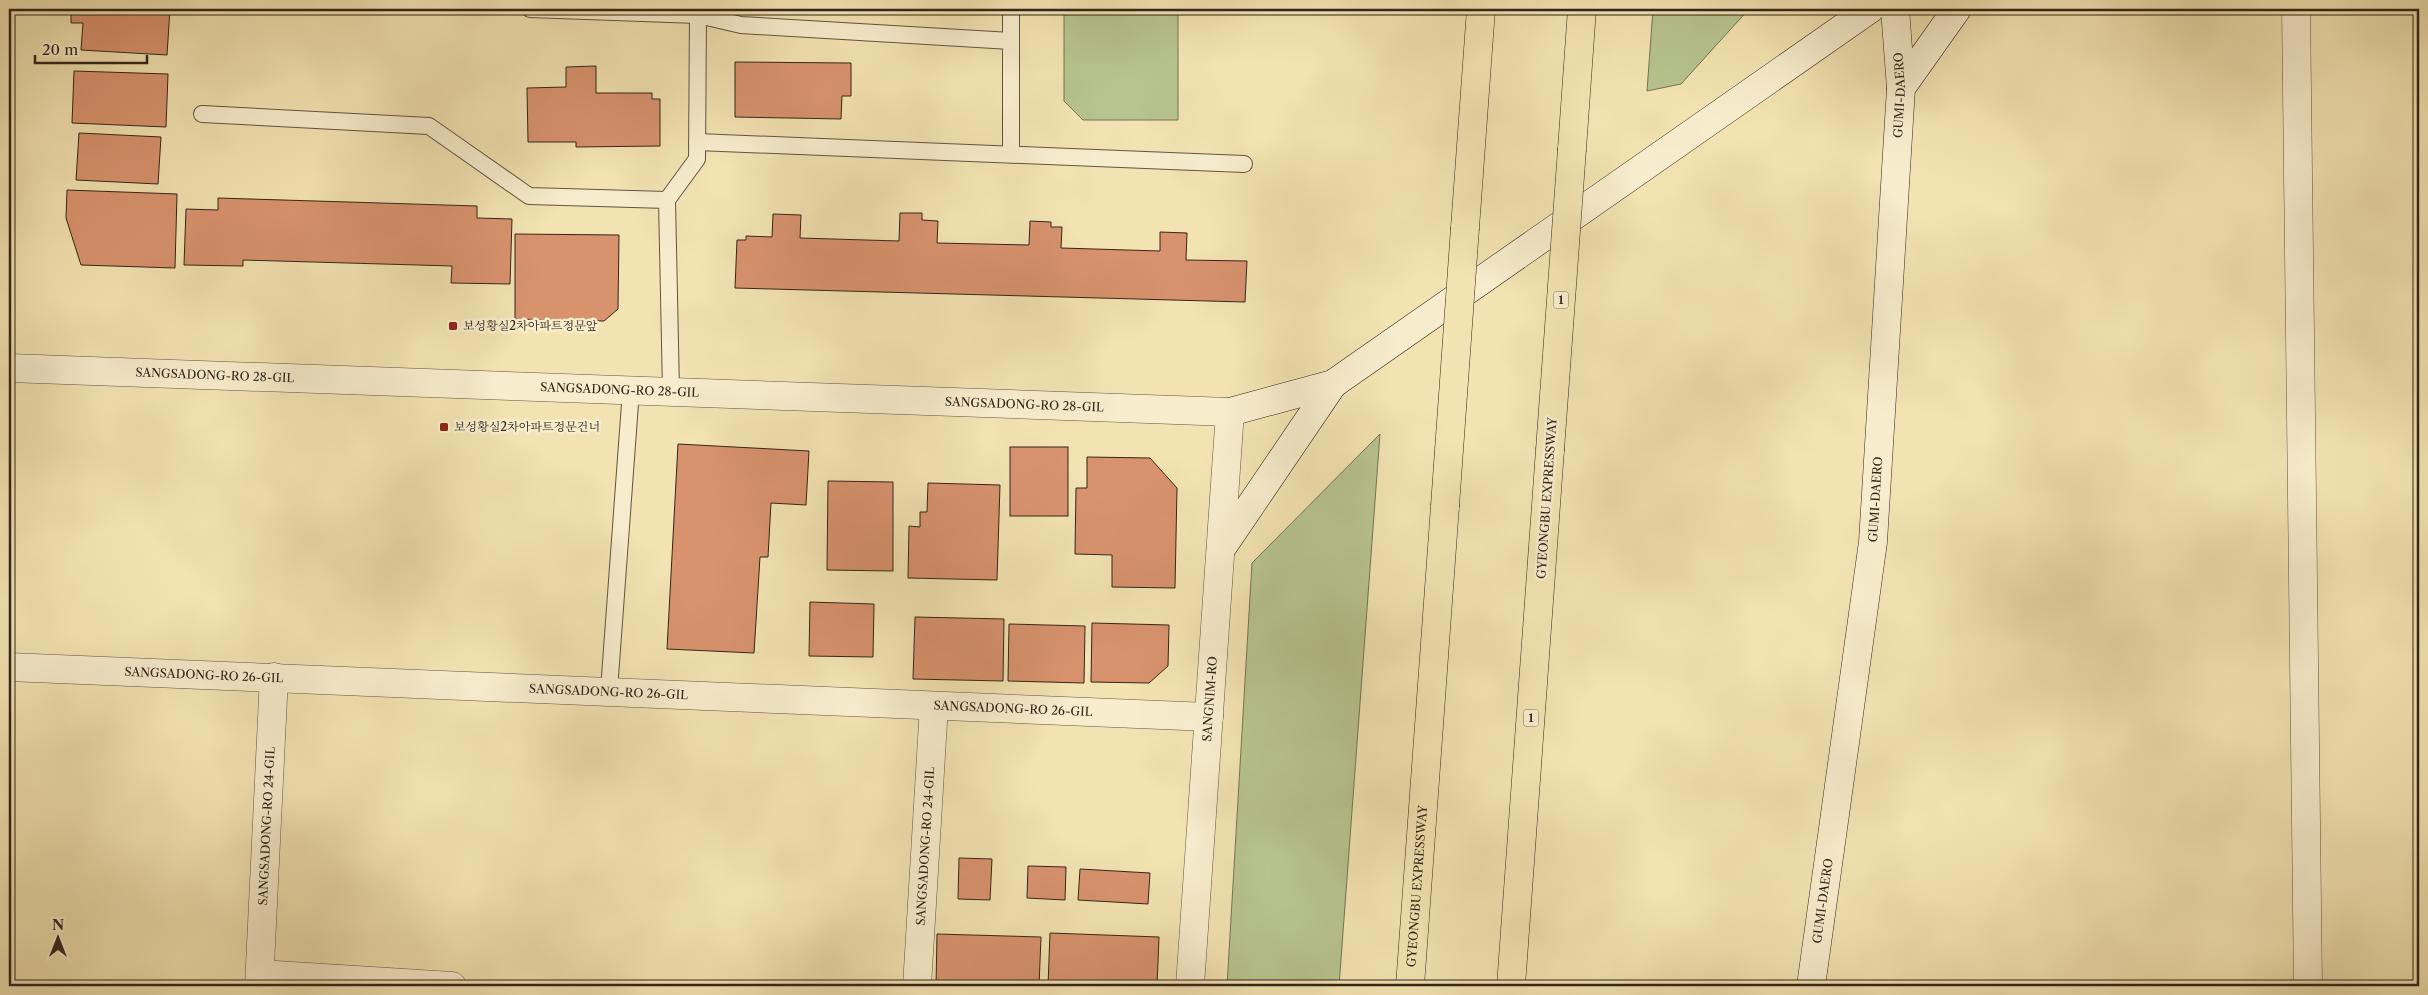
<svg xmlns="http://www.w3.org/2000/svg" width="2428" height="995" viewBox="0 0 2428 995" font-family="'Libre Caslon Text','Noto Serif KR',serif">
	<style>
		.green { fill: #b7c48f; stroke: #747455 }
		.building { fill: #d8936e; stroke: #32251b }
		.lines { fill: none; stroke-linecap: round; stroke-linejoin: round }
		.lane-casing { stroke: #625441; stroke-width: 18 }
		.street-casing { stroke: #625441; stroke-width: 29 }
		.secondary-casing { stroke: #32251b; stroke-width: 29 }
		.highway-casing { stroke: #32251b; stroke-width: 29 }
		.lane { stroke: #f7edcd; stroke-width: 16 }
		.street { stroke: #f7edcd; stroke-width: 28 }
		.secondary { stroke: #f7edcd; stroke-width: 28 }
		.highway { stroke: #f3e3b2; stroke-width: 28 }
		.highway-bridge-casing { stroke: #32251b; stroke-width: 29; stroke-linecap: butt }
		.highway-bridge { stroke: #f3e3b2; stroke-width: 28 }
		.poi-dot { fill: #8f2418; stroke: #f7edcd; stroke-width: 2 }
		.labels { text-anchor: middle; stroke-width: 5; stroke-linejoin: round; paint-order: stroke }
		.shield { fill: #f7edcd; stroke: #6d6150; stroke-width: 1 }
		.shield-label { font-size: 11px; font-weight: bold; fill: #32251b }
		.street-label { font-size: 12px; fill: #32251b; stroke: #f7edcd }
		.poi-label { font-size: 12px; fill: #32251b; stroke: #f7edcd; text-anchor: start }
	</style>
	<rect width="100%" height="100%" fill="#f3e3b2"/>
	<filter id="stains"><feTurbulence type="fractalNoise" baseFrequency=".004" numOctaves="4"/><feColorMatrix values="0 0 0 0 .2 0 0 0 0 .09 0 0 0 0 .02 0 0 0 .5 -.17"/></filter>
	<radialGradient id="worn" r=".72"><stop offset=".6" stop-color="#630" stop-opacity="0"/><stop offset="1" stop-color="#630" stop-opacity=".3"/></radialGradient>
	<g class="green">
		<polygon points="1064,9 1178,9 1178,120 1083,120 1064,101"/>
		<polygon points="1653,9 1749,9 1681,84 1647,91"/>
		<polygon points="1380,434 1339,986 1227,986 1252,563"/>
	</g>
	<g class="building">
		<polygon points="71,9 170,9 167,55 81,50 83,23 71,23"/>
		<polygon points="735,62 851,63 851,96 842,96 841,119 735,117"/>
		<polygon points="596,66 596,93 652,93 652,99 660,99 660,146 576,147 576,142 528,142 527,88 566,87 566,67"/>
		<polygon points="74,71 168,74 166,127 72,123"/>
		<polygon points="79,133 161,137 158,184 76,180"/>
		<polygon points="67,190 177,194 175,268 81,265 66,218"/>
		<polygon points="218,198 477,206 477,218 512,219 510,284 451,283 452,266 243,260 243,266 184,265 186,209 218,210"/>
		<polygon points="900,213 922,213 922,220 938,221 937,243 1029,245 1030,221 1051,222 1051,227 1062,227 1061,248 1160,251 1160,232 1187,233 1186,260 1247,261 1245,302 735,288 737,240 746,240 746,236 772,237 773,214 801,215 800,238 899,241"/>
		<polygon points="515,234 619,235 618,309 604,321 515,319"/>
		<polygon points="678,444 809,451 806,505 771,503 768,557 760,557 754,653 667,649"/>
		<rect x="1010" y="447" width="58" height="69"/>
		<polygon points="1087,457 1150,458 1177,488 1175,588 1112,587 1112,555 1075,554 1076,488 1087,488"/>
		<polygon points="828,481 893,482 893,571 827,570"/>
		<polygon points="928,483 1000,485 997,580 908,578 909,526 920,527 920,512 927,512"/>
		<polygon points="810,602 874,604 873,657 809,656"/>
		<polygon points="915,617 1004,619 1003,681 913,679"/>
		<polygon points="1092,623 1169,625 1168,666 1149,683 1091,682"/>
		<polygon points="1009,624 1085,626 1084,683 1008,681"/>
		<polygon points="959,858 992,859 990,900 958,899"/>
		<polygon points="1028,866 1066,867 1065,900 1027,898"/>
		<polygon points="1080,869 1150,873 1148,904 1078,900"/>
		<polygon points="1050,933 1159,937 1157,986 1048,986"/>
		<polygon points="937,934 1041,937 1039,986 936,986"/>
	</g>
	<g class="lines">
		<defs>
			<g id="lane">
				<polyline points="530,9 698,15 741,25 1011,41"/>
				<polyline points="202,114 429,126 529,196 667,200"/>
				<polyline points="697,142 1244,164"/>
				<polyline points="1011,154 1011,9"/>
				<polyline points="671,391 667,200 697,159 698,15"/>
				<polyline points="609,690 631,390"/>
			</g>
			<g id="street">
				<polyline points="2296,9 2308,986"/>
				<path id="s1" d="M 9,368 L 1230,412 L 1190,986"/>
				<path id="s2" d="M 9,667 L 1209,717"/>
				<polyline points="260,974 452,986"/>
				<path id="s3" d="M 259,986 L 274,677"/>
				<path id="s4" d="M 917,986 L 934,706"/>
			</g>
			<g id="secondary">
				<polyline points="1901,88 1957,9"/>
				<polyline points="1230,412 1333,384 1870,9"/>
				<polyline points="1221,549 1333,384"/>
				<path id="s5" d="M 1811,986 L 1873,542 L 1901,88 L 1895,9"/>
			</g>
			<g id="highway">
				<polyline points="1572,149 1582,9"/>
				<polyline points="1465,228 1481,9"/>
				<path id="s6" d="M 1410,986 L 1445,506"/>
				<polyline points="1511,986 1550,450"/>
			</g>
		</defs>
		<use href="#lane" class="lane-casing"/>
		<use href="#street" class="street-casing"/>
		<use href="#secondary" class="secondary-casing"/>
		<use href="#highway" class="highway-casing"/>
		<use href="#lane" class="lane"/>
		<use href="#street" class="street"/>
		<use href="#secondary" class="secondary"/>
		<use href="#highway" class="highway"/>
		<defs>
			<g id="highway-bridge">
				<polyline points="1550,450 1572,149"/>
				<polyline points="1445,506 1465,228"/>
			</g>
		</defs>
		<use href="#highway-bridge" class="highway-bridge-casing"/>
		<use href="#highway-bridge" class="highway-bridge"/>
	</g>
	<g class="poi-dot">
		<rect x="448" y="321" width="10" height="10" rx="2.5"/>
		<rect x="439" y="422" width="10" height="10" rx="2.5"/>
	</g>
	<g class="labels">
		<g class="shield">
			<rect x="1553.5" y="291.5" width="15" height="17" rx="4"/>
			<rect x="1523.5" y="709.5" width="15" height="17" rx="4"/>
		</g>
		<g class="shield-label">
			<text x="1561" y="304">1</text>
			<text x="1531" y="722">1</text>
		</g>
		<g class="street-label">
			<text dy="4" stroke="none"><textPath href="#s5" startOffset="896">GUMI-DAERO</textPath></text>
			<text dy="4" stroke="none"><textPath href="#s1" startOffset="206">SANGSADONG-RO 28-GIL</textPath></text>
			<text dy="4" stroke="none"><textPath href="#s1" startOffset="611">SANGSADONG-RO 28-GIL</textPath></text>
			<text dy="4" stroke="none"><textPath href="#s1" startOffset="1016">SANGSADONG-RO 28-GIL</textPath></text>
			<text transform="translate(1547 498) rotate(-86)" y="4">GYEONGBU EXPRESSWAY</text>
			<text dy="4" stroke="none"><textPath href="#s5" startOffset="491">GUMI-DAERO</textPath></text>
			<text dy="4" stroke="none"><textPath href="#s2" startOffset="195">SANGSADONG-RO 26-GIL</textPath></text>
			<text dy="4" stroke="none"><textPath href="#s2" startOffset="600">SANGSADONG-RO 26-GIL</textPath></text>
			<text transform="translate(1210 699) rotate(-86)" y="4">SANGNIM-RO</text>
			<text dy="4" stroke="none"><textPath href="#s2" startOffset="1005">SANGSADONG-RO 26-GIL</textPath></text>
			<text dy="4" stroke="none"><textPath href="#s3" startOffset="160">SANGSADONG-RO 24-GIL</textPath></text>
			<text dy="4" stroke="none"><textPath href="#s4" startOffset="140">SANGSADONG-RO 24-GIL</textPath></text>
			<text dy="4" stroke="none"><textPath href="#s6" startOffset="100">GYEONGBU EXPRESSWAY</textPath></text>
			<text dy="4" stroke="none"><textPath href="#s5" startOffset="86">GUMI-DAERO</textPath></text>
		</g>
		<g class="poi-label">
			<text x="463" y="330">보성황실2차아파트정문앞</text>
			<text x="454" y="431">보성황실2차아파트정문건너</text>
		</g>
	</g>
	<rect width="2428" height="995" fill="none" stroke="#f3e3b2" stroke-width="30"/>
	<rect x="10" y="10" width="2408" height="975" fill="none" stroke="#32251b" stroke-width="2.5"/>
	<rect x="15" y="15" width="2398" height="965" fill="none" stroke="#32251b"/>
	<g transform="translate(58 938)" stroke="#f7edcd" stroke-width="4" paint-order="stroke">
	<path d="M0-4L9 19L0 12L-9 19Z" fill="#32251b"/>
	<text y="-8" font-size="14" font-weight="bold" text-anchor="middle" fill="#32251b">N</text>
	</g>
	<path d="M35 55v8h112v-8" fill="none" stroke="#32251b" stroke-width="2.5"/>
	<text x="42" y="55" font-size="15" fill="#32251b" stroke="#f7edcd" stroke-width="4" paint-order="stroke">20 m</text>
	<rect width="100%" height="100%" filter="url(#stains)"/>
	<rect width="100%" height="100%" fill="url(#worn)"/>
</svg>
